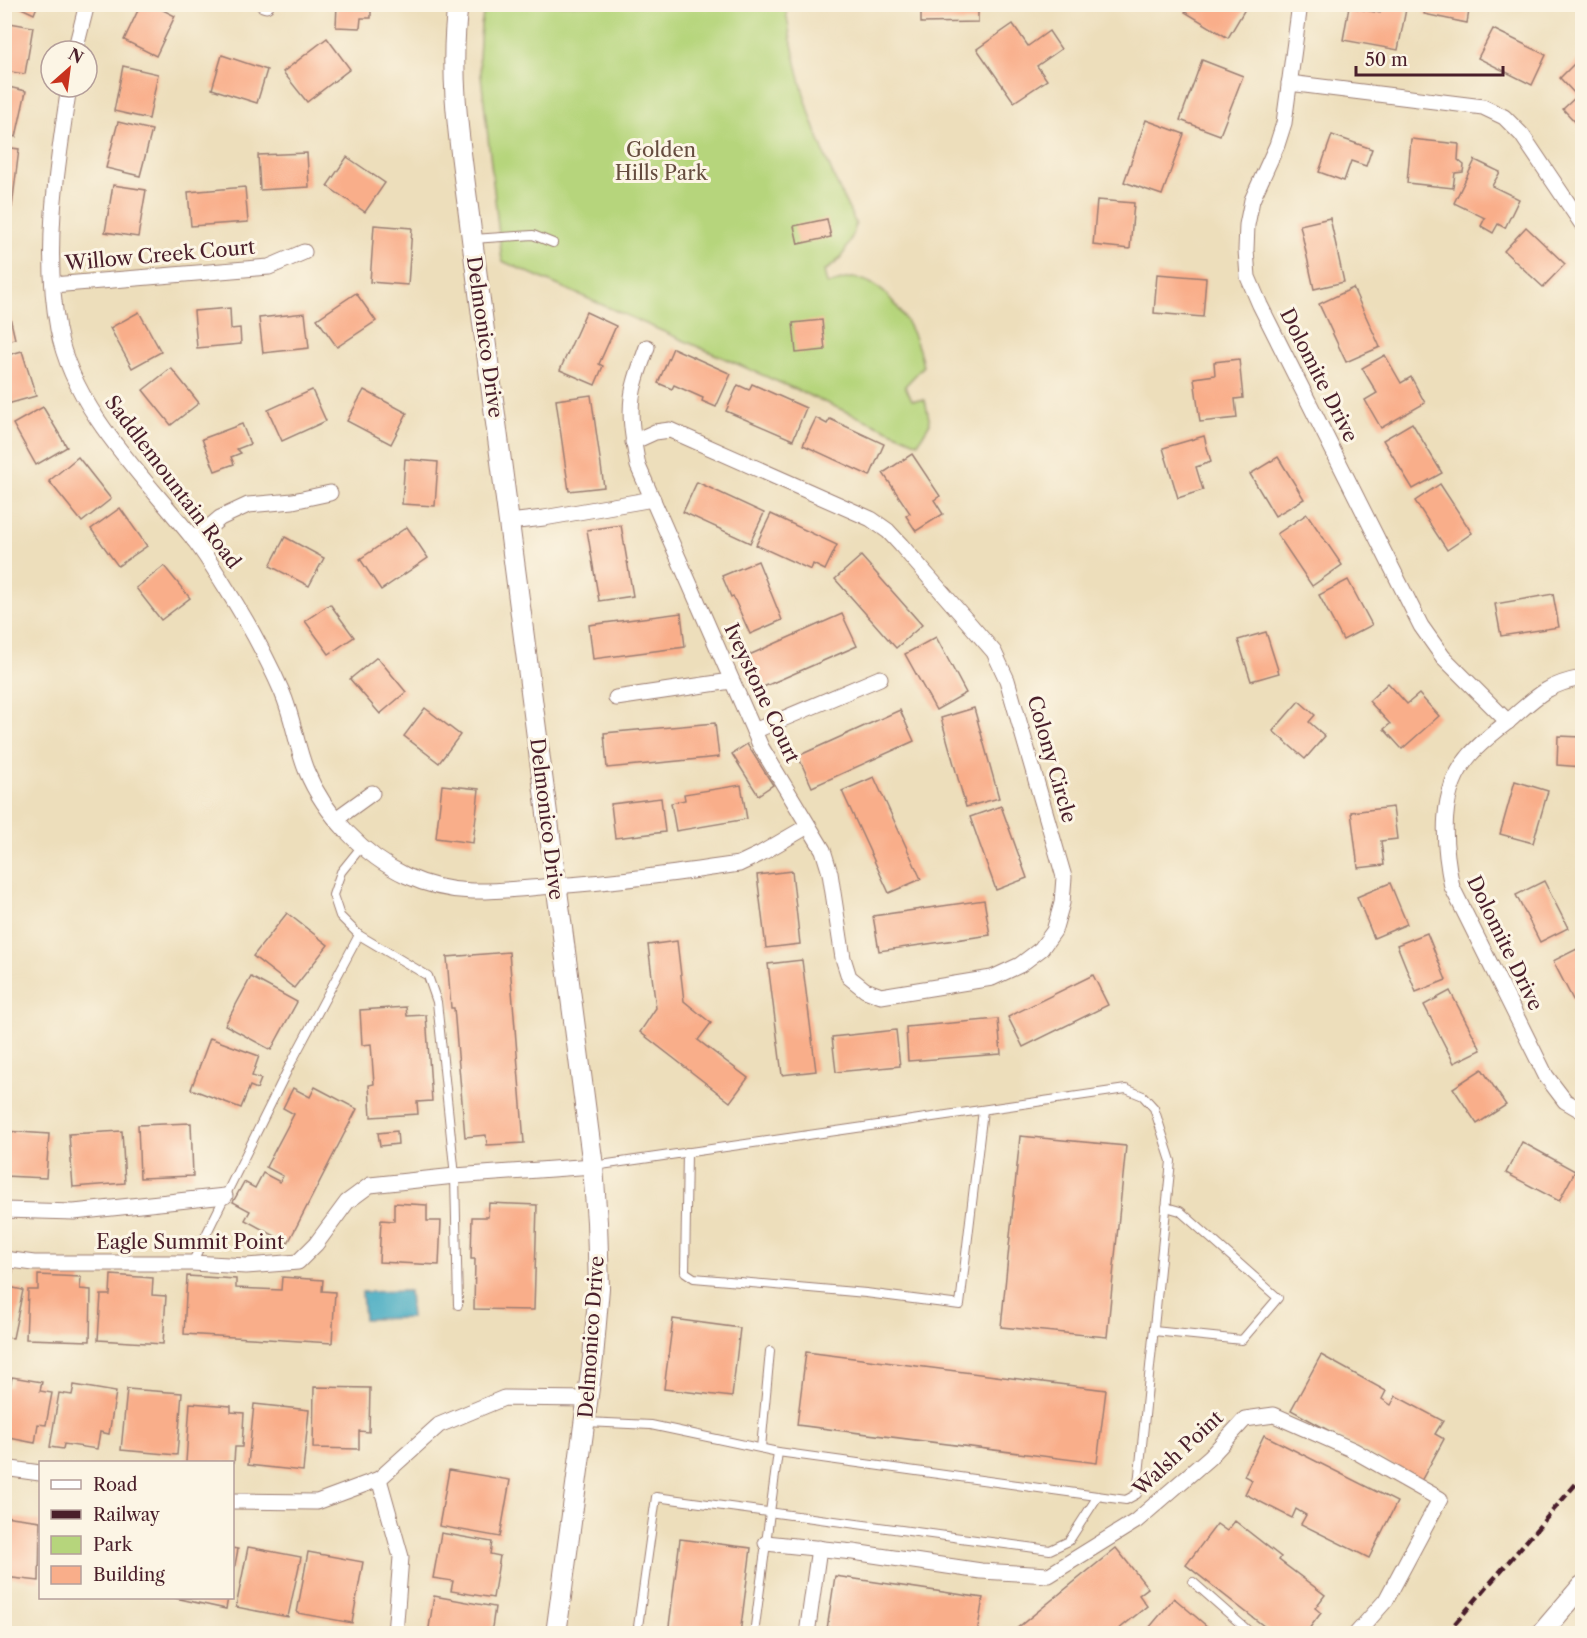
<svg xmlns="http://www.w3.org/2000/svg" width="1587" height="1638" viewBox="0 0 1587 1638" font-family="'Libre Caslon Text',serif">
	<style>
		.green { fill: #b6d57c; stroke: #807a54; stroke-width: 1.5 }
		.water { fill: #41a9c1; stroke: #466476; stroke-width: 1.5 }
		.building { fill: #f9ae8a }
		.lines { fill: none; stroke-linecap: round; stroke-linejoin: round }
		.service-casing { stroke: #9c7e73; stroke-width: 10 }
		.minor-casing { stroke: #9c7e73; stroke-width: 17 }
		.tertiary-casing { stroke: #9c7e73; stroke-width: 22 }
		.service { stroke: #fff; stroke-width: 8 }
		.minor { stroke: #fff; stroke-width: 15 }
		.tertiary { stroke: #fff; stroke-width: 20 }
		.rail { stroke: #4a1f2b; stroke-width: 4.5; stroke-dasharray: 9 4.5; stroke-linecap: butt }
		.labels { text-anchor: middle; stroke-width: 6; stroke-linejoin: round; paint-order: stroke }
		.park-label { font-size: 20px; fill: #654c3f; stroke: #fcf5e5 }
		.street-label { font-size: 20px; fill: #4a1f2b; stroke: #fcf5e5 }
	</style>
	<rect width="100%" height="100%" fill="#fcf5e5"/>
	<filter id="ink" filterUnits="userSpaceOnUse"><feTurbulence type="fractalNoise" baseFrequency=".0167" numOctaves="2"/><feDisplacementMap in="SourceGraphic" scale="12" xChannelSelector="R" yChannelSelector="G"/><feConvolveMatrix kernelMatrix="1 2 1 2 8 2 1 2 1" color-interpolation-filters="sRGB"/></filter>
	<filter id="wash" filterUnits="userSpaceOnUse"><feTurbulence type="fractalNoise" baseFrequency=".008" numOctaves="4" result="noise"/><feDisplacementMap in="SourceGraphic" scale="24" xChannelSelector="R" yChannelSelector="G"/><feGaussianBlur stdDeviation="1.35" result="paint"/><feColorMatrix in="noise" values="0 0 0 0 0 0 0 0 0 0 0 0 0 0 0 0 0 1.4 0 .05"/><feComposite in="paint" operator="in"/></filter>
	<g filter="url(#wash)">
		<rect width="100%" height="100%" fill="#eddebb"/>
		<path class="green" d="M 485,5 L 785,5 C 797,86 819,151 856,224 C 850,244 843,261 824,271 L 827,284 C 835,283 846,277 854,278 C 891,282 918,334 923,367 L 905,386 L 912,400 L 925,400 L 930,423 L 918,443 L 502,261 L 479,58 L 481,25 Z"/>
		<polygon class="water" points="409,1291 411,1318 364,1319 362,1292"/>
		<g id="blocks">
			<g class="building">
				<polygon points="13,4 38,4 34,14"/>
				<polygon points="141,4 151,4 175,16 156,56 124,40"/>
				<polygon points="337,4 371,4 371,18 361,18 360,28 336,27"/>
				<polygon points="921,4 978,4 978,22 921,23"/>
				<polygon points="1190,4 1248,4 1228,38 1185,12"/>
				<polygon points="1382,4 1407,4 1398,50 1343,40 1349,7 1380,13"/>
				<polygon points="1426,4 1470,4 1467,23 1424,14"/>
				<polygon points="4,22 33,27 25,74 4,71"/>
				<polygon points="1013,24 1028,46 1049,31 1061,49 1037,66 1047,80 1014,102 977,49"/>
				<polygon points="1493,29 1546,55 1532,85 1478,58"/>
				<polygon points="327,38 350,69 307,102 283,72"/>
				<polygon points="222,55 267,70 257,103 212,89"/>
				<polygon points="1582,56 1582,129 1563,109 1577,96 1560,78"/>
				<polygon points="1202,60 1243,76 1220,135 1180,120"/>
				<polygon points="123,66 158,74 149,119 114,111"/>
				<polygon points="4,86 26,91 16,137 4,135"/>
				<polygon points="1146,120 1184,134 1162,195 1124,182"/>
				<polygon points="118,122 152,130 140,176 106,168"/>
				<polygon points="1332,135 1372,149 1366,166 1351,161 1344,181 1319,172"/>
				<polygon points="1411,139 1459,144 1458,160 1464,165 1463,172 1455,173 1453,188 1407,183"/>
				<polygon points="4,147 19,149 12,207 4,206"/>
				<polygon points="307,153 309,187 260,190 258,155"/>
				<polygon points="347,157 385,183 365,212 327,186"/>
				<polygon points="1475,160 1500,172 1492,186 1519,199 1505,228 1498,224 1493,233 1481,226 1485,218 1454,203"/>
				<polygon points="113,185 146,190 138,237 105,232"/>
				<polygon points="245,187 248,222 191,226 188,192"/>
				<polygon points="1097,200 1134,203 1130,249 1093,245"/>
				<polygon points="1330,218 1344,282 1314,289 1300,225"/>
				<polygon points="827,219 831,237 798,244 794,226"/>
				<polygon points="4,224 11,226 5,252 4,251"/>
				<polygon points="374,225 412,228 408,285 370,282"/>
				<polygon points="1526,227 1565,264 1543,287 1504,251"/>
				<polygon points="1157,274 1206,278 1203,317 1154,313"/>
				<polygon points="1353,288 1380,347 1346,362 1319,304"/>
				<polygon points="4,291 15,339 4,341"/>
				<polygon points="356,293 376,321 337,347 317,319"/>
				<polygon points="230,308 231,329 240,328 241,344 197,348 194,311"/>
				<polygon points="139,312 161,352 132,368 110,328"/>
				<polygon points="586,312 616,326 599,364 603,366 595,385 560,370"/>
				<polygon points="305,313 309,348 263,353 259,318"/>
				<polygon points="822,320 825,350 796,353 793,323"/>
				<polygon points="673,348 731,374 716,407 702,401 703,398 674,385 672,389 658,383"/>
				<polygon points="22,351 36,396 4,405 4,356"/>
				<polygon points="1385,355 1401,383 1411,377 1425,403 1381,428 1365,400 1377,393 1362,368"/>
				<polygon points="1239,359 1243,398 1235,399 1237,418 1200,422 1194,378 1215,375 1214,362"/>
				<polygon points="171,368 199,403 171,425 143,390"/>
				<polygon points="752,384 806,408 793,440 726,411 738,385 749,390"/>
				<polygon points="312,390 326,421 282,441 268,410"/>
				<polygon points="364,390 407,413 391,444 347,421"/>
				<polygon points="591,395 604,487 569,491 556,400"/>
				<polygon points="43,407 67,447 36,465 13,424"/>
				<polygon points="816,418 827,424 830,419 884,444 870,476 803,445"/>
				<polygon points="1412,423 1442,473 1413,489 1383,440"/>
				<polygon points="242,424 250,444 237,449 241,453 231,457 234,464 215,471 202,439"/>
				<polygon points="1204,436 1211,462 1196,467 1203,490 1178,498 1163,448"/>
				<polygon points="912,454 940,496 934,500 943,514 916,531 906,516 910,513 883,473"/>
				<polygon points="78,457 111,499 82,522 49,481"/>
				<polygon points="1278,457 1304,499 1275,516 1250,474"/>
				<polygon points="405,459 438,462 435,506 402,504"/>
				<polygon points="697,482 764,513 750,543 683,512"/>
				<polygon points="1440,484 1472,533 1447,550 1415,501"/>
				<polygon points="120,508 147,546 118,566 91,529"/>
				<polygon points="771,514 837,545 825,570 813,564 811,570 756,545"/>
				<polygon points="1307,514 1342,565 1312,586 1277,534"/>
				<polygon points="621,525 633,596 599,601 587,530"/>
				<polygon points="407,527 428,558 381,590 360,559"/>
				<polygon points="285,537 324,558 309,586 270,566"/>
				<polygon points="861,556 922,625 896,648 835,579"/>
				<polygon points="758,561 782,620 750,634 733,596 731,597 722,576"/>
				<polygon points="164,566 190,598 161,620 136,588"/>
				<polygon points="1348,580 1372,625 1343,640 1319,595"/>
				<polygon points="1581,591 1582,591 1582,619 1579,619"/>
				<polygon points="1553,594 1559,627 1501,636 1495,604"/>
				<polygon points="330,604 354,637 329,654 305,621"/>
				<polygon points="681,613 685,647 593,659 589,625"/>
				<polygon points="842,614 857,646 754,691 740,659"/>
				<polygon points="1266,632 1279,673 1251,681 1238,640"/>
				<polygon points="936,637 966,693 936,710 905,654"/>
				<polygon points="377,657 406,692 380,714 350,679"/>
				<polygon points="1388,683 1407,704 1419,694 1439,716 1402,749 1384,729 1390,724 1369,701"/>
				<polygon points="1299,701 1315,715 1309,722 1325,736 1305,759 1273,731"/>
				<polygon points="425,708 460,735 439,763 404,736"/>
				<polygon points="974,708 999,798 966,807 941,718"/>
				<polygon points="900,710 914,741 812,787 798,756"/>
				<polygon points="715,723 719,757 607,768 604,733"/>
				<polygon points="1558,736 1582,737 1582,767 1557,765"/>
				<polygon points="747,744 773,785 758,795 732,754"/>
				<polygon points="874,777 921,879 889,893 842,791"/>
				<polygon points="1515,781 1548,791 1533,843 1500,834"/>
				<polygon points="442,785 479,789 473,843 436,838"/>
				<polygon points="741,785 747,819 676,831 671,803 685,800 684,794"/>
				<polygon points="661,798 665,832 615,838 611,804"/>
				<polygon points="1001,806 1027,878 996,890 970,817"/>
				<polygon points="1393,807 1397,839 1381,841 1384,865 1358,868 1351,812"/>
				<polygon points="792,871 800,944 766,948 757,875"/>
				<polygon points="1544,881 1568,928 1540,942 1516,895"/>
				<polygon points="1390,883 1407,924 1374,938 1357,897"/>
				<polygon points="984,900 990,935 879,951 873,916"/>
				<polygon points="287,913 328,945 294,988 253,956"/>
				<polygon points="1427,933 1446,980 1416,992 1397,945"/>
				<polygon points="677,941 684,1001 711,1023 698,1040 748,1078 730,1102 640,1032 656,1008 648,945"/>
				<polygon points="1581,947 1582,949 1582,1017 1553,961"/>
				<polygon points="509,952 524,1143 487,1145 486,1135 465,1137 454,1008 451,1008 447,957"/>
				<polygon points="802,960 816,1071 782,1075 768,964"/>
				<polygon points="1093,975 1108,1005 1023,1047 1008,1017"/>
				<polygon points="251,977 297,1002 271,1050 225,1025"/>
				<polygon points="1450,991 1481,1050 1454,1063 1424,1005"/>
				<polygon points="406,1007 407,1016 426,1015 432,1101 417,1102 418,1114 371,1117 369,1085 374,1084 371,1044 362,1045 360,1010"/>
				<polygon points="998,1019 1001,1054 908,1061 906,1027"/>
				<polygon points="896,1030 900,1066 836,1072 832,1037"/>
				<polygon points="210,1038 259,1056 252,1076 261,1079 257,1089 250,1086 241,1108 191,1089"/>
				<polygon points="1482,1069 1506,1105 1477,1124 1453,1088"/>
				<polygon points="315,1087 357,1109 288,1243 245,1220 250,1211 233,1202 244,1182 255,1188 263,1173 280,1182 283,1176 266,1167 294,1114 283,1108 293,1088 310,1097"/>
				<polygon points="191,1123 193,1176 140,1178 138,1125"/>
				<polygon points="4,1131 49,1134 46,1178 4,1176"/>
				<polygon points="122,1131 125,1183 73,1187 69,1134"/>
				<polygon points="397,1131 398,1144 380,1146 378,1133"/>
				<polygon points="1020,1136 1126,1146 1107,1337 1001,1327"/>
				<polygon points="1522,1142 1575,1171 1559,1201 1506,1173"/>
				<polygon points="394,1203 427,1205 427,1221 441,1221 439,1265 379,1262 381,1220 394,1221"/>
				<polygon points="489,1203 537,1205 534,1310 474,1309 475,1259 471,1259 472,1217 488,1217"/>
				<polygon points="4,1269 13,1271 9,1287 23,1290 13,1338 4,1337"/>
				<polygon points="38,1275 81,1277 80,1289 91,1290 90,1341 26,1339 28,1290 38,1290"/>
				<polygon points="111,1275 153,1278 152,1295 166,1296 163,1344 98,1340 101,1295 110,1295"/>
				<polygon points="187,1276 236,1279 236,1288 281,1290 282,1277 323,1280 322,1291 335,1292 332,1343 184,1334"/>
				<polygon points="673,1319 740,1328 732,1397 664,1389"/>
				<polygon points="806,1352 1106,1390 1097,1463 797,1425"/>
				<polygon points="1321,1355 1386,1391 1382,1399 1391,1405 1396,1396 1443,1421 1435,1434 1444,1439 1421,1481 1291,1410"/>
				<polygon points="12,1377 42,1382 40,1391 52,1393 46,1425 38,1424 35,1443 4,1437 4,1386 10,1387"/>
				<polygon points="74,1385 116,1392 109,1434 100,1432 97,1449 64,1444 63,1449 50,1447 59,1393 72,1395"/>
				<polygon points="314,1387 370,1388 369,1432 359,1431 359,1449 313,1448"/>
				<polygon points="127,1389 182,1393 177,1455 121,1450"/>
				<polygon points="190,1403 231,1406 231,1412 244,1413 242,1447 235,1447 234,1462 186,1462"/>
				<polygon points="254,1404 309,1410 303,1471 248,1465"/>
				<polygon points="1264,1435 1397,1502 1369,1558 1301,1524 1306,1515 1296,1509 1292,1518 1245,1494 1252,1480 1244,1476"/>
				<polygon points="449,1470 510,1480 500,1537 439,1526"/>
				<polygon points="4,1516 40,1521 39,1581 4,1577"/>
				<polygon points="1235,1521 1281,1557 1279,1560 1325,1595 1315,1608 1321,1613 1305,1634 1274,1634 1186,1565 1217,1524 1227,1531"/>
				<polygon points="441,1533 492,1542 490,1554 500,1556 493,1598 451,1591 453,1581 433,1578"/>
				<polygon points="680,1539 751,1548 740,1634 668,1634"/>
				<polygon points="248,1547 301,1557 288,1617 236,1607"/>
				<polygon points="232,1548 238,1549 234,1570 232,1570"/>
				<polygon points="1116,1548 1148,1588 1139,1595 1147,1606 1113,1634 1010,1634"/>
				<polygon points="308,1552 363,1562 352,1623 297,1613"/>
				<polygon points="835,1576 983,1598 977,1634 841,1634 841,1631 827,1629"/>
				<polygon points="434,1596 495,1607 491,1634 428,1634"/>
				<polygon points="175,1598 228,1598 226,1609"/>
				<polygon points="1174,1598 1216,1634 1144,1634"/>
			</g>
		</g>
	</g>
	<g filter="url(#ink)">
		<use href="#blocks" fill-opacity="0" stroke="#9c7e73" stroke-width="1.5"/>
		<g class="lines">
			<defs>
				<g id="service">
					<polyline points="1014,7 1015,4"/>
					<polyline points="473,239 533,235 553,243"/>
					<polyline points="362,846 341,872 333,895 340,916 359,935 428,976 437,1002 455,1176 458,1305"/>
					<polyline points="687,1152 685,1272 694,1278 866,1293 960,1305 983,1110"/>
					<polyline points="192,1263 291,1063 359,935"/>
					<polyline points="1154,1331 1242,1340 1278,1298 1180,1211 1166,1207"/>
					<polyline points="586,1422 651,1425 778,1452 1126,1500 1137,1494 1171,1161 1154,1108 1143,1096 1126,1089 594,1166"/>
					<polyline points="761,1448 770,1351"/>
					<polyline points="1193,1582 1252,1634"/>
					<polyline points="637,1634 656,1497 1050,1550 1069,1541 1098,1496"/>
					<polyline points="754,1634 778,1452"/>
				</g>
				<g id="minor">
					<polyline points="263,4 266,5"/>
					<polyline points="1300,4 1284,123 1277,145 1252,200 1247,225 1246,250 1248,277 1260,305 1421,626 1443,657 1508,722"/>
					<polyline points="75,51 87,4"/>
					<polyline points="1289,83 1483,107 1504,117 1522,135 1582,224"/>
					<path d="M 69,87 C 57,166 43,249 58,329 C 73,409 142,475 191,536 C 208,557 222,582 236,604 C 253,632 269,662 282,692 C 293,717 296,745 306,770 C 324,814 364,856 407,876 C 457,899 501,890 554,886 C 616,882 678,873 739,864 L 760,854 L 808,826"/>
					<polyline points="53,285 269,267 304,252"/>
					<path d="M 633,442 L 655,432 L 670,430 L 871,519 L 888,531 L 901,545 L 994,652 L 1007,680 L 1064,877 L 1062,903 L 1054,931 L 1041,949 L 1020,965 L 992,978 L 881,996 L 865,990 L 849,977 L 843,958 L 830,873 L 823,850 L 761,747 L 638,466 C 633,439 627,409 635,383 C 638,371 643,359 647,347"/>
					<polyline points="509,522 544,518 653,499"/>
					<polyline points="194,540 220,518 248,505 293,501 330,493"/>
					<path d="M 1582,678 C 1548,684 1537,696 1512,718 C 1498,730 1482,741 1470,755 C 1438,791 1443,843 1452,887 L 1546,1076 L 1565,1101 L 1582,1111"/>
					<polyline points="616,698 731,681"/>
					<polyline points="754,731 880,678"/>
					<polyline points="336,819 372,793"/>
					<polyline points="4,1210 74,1212 225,1196"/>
					<polyline points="4,1259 34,1263 192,1263 246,1266 298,1262 316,1244 347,1202 370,1185 455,1176 593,1166"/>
					<polyline points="4,1468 40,1473"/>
					<polyline points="379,1479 401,1557 395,1634"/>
					<polyline points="232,1501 317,1502 379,1479 439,1425 504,1398 588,1399"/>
					<polyline points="766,1543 853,1552 981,1571 1049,1575 1136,1521 1210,1457 1245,1419 1274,1415 1353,1450 1440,1499 1386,1600 1356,1634"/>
					<polyline points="807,1634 819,1548"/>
				</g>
				<g id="tertiary">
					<path d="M 458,4 C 447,82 463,162 472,239 L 593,1166 L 597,1222 L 599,1288 L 593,1358 L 556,1634"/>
					<polyline points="1541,1634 1582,1586"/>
				</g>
			</defs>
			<use href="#service" class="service-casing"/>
			<use href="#minor" class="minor-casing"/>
			<use href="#tertiary" class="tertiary-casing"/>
			<use href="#service" class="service"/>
			<use href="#minor" class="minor"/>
			<use href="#tertiary" class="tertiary"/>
			<polyline class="rail" points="1446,1634 1582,1477"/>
		</g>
	</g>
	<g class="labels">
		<g class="park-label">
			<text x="661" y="157">Golden<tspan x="661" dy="23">Hills Park</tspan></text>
		</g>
		<g class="street-label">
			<text transform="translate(160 255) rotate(-5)" y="7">Willow Creek Court</text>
			<text transform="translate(485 337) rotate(82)" y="7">Delmonico Drive</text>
			<text transform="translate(1319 375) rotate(63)" y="7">Dolomite Drive</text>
			<text transform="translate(173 482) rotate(53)" y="7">Saddlemountain Road</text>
			<text transform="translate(762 693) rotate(65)" y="7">Iveystone Court</text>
			<text transform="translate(1052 759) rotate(74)" y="7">Colony Circle</text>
			<text transform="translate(547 819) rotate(83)" y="7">Delmonico Drive</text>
			<text transform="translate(1505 943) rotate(64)" y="7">Dolomite Drive</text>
			<text x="190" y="1249">Eagle Summit Point</text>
			<text transform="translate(591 1337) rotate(-86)" y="7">Delmonico Drive</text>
			<text transform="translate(1178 1453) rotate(-43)" y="7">Walsh Point</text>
		</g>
	</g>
	<rect width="1587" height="1638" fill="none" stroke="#fcf5e5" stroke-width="24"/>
	<rect x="39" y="1461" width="195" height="138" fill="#fcf5e5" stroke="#b59f9b" stroke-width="1.5"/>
	<rect x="51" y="1480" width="30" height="9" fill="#ffffff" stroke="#b59f9b" stroke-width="1.5"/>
	<text x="93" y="1491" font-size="18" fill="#4a1f2b">Road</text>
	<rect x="51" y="1510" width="30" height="9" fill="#4a1f2b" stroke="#b59f9b" stroke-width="1.5"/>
	<text x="93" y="1521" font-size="18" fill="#4a1f2b">Railway</text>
	<rect x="51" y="1536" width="30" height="18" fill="#b6d57c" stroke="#b59f9b" stroke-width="1.5"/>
	<text x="93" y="1551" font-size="18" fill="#4a1f2b">Park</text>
	<rect x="51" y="1566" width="30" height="18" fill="#f9ae8a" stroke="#b59f9b" stroke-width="1.5"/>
	<text x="93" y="1581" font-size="18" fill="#4a1f2b">Building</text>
	<g transform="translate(69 69) rotate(28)"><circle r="28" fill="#fcf5e5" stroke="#b59f9b" stroke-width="1.5"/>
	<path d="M0-4.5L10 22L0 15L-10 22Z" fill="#c8321e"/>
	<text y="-9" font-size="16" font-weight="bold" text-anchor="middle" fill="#4a1f2b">N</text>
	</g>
	<path d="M1356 66v9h147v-9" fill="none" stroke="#4a1f2b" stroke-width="3"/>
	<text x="1365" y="66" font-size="18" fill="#4a1f2b" stroke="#fcf5e5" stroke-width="4.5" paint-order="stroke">50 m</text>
</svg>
